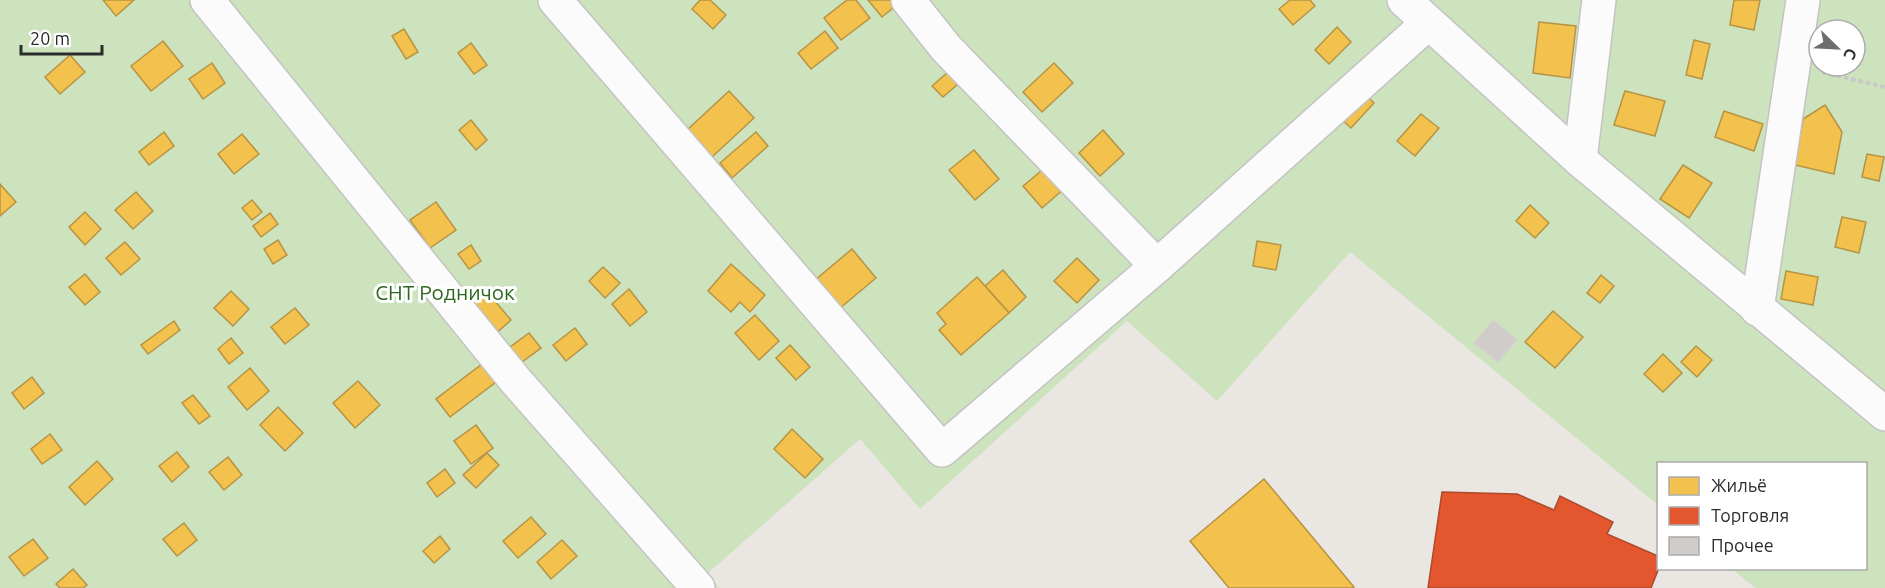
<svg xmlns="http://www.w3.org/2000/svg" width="1885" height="588" viewBox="0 0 1885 588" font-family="Ubuntu,sans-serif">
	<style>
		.green { fill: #cde3bd; fill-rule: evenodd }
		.homes { fill: #f2c14e; stroke: #b79444; stroke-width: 1.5 }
		.shops { fill: #e4572e; stroke: #ad4a2d; stroke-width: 1.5 }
		.building { fill: #cfccc9; stroke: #d5d2ce; stroke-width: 1.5 }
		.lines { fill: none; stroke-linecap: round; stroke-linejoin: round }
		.minor-casing { stroke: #c4c3c3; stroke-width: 36 }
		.path { stroke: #c8c8c7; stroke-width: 4; stroke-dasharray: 4.5 3; stroke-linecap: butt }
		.minor { stroke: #fcfbfb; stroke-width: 33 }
		.labels { text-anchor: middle; stroke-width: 6; stroke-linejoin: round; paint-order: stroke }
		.park-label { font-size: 21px; fill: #2e681e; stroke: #fff }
	</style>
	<rect width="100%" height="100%" fill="#eae6e2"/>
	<path class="green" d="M 0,0 L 1885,0 L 1885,588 L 1755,588 L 1732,569 L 1866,568 L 1866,464 L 1658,464 L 1658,505 L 1350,252 L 1217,401 L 1127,321 L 920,509 L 860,439 L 708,573 L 719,588 L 0,588 ZM 1819,30 L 1855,30 L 1855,66 L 1819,66 Z"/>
	<g class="homes">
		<polygon points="103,0 134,0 116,16"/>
		<polygon points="700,0 710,0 726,15 713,29 692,9"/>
		<polygon points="847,0 856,0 870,18 841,40 824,18"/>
		<polygon points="868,0 896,0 899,3 882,17"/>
		<polygon points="1290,0 1310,0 1315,6 1293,25 1279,9"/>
		<polygon points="1734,0 1760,0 1754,30 1730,25"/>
		<polygon points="1539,22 1576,26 1570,78 1533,73"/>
		<polygon points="1337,27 1351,42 1329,64 1315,50"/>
		<polygon points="404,29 418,52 406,59 392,36"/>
		<polygon points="825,31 838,48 811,69 798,53"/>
		<polygon points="1812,31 1819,32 1819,60 1808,59"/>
		<polygon points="1694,40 1710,44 1702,79 1686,75"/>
		<polygon points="163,41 183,66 151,91 131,66"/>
		<polygon points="471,43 487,65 474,74 458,53"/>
		<polygon points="70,55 85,72 60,94 45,77"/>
		<polygon points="212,63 225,83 203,99 189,79"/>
		<polygon points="1054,63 1073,83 1042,112 1023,92"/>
		<polygon points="955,66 965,78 943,97 932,86"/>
		<polygon points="729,91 754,118 712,157 687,130"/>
		<polygon points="1625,91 1665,101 1655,136 1614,125"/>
		<polygon points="1363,92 1374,103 1351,128 1339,117"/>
		<polygon points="1825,105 1842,132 1834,174 1795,165 1803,119"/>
		<polygon points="1724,111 1763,124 1754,151 1715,137"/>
		<polygon points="1421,114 1439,128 1415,156 1397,141"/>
		<polygon points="471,120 487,140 476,150 459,130"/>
		<polygon points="1103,130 1124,154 1100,176 1079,153"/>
		<polygon points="164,132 174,146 149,165 139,152"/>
		<polygon points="756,132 768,146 732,178 720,163"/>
		<polygon points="242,134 259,154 234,174 218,154"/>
		<polygon points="974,150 999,179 975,200 949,170"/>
		<polygon points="1867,154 1884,157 1879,181 1862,177"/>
		<polygon points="1683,165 1712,183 1689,218 1660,199"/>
		<polygon points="1047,166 1065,188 1042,208 1023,186"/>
		<polygon points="0,184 16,202 0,216"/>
		<polygon points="136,192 153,211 133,229 115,210"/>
		<polygon points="252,200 262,212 252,220 242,208"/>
		<polygon points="436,202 456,230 430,248 410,220"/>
		<polygon points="1530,205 1549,223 1535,238 1516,221"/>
		<polygon points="85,212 101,229 85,245 69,227"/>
		<polygon points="270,213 278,224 261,237 253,226"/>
		<polygon points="1842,217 1866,222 1859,253 1835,247"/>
		<polygon points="278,240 287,255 273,264 264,249"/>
		<polygon points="1257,241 1281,245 1276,270 1253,266"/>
		<polygon points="125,242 140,259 121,275 106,258"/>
		<polygon points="471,245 481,261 469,269 458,254"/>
		<polygon points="852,249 876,278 839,309 815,280"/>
		<polygon points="1077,258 1099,280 1077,303 1054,281"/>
		<polygon points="731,264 765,295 750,312 740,302 731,312 708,291"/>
		<polygon points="603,267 620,283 605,298 589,281"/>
		<polygon points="1003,270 1026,297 1009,313 985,286"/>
		<polygon points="1786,271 1818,277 1813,305 1781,299"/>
		<polygon points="85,274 100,292 85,305 69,287"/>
		<polygon points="1601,275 1614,286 1600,303 1587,293"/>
		<polygon points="977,277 1009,313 961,355 939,330 946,324 937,313"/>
		<polygon points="483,287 511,320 493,336 465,302"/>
		<polygon points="629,289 647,312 630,326 612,304"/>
		<polygon points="231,291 249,309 233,326 214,308"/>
		<polygon points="295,308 309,325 285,344 271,327"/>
		<polygon points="1553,311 1583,337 1555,368 1525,342"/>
		<polygon points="755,315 779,341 759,360 735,333"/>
		<polygon points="174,321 180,330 148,354 141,345"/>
		<polygon points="575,328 587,344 566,361 553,345"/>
		<polygon points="529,333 541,348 518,365 506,350"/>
		<polygon points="231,338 243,353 229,364 218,349"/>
		<polygon points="790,345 810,367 796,380 776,358"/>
		<polygon points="1696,346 1712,360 1697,377 1681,362"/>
		<polygon points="1663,354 1682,373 1663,392 1644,374"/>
		<polygon points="486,361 500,379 450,417 436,399"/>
		<polygon points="250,368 269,391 247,410 228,387"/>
		<polygon points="32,377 44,393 24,409 12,393"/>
		<polygon points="358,381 380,405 355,428 333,403"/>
		<polygon points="193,395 210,416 199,424 182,403"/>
		<polygon points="278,407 303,433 285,451 260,425"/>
		<polygon points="476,425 493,448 471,464 454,441"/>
		<polygon points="792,429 823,459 805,478 774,449"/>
		<polygon points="50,434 62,450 42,464 31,449"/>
		<polygon points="177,452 189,467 172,482 159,466"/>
		<polygon points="487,453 499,465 476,488 463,475"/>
		<polygon points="228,457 242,475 224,490 209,472"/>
		<polygon points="97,461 113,479 85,505 69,487"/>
		<polygon points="445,469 455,483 437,497 427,483"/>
		<polygon points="1264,479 1354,587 1352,588 1229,588 1190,541"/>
		<polygon points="531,517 546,534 518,558 503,541"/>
		<polygon points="184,523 197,540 177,556 163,539"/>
		<polygon points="440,536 450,549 434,563 423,551"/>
		<polygon points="33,539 48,558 24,576 9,557"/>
		<polygon points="562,540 577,556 551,579 537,562"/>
		<polygon points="73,569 87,585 83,588 60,588 56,584"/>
	</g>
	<polygon class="shops" points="1442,492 1517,494 1554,510 1560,496 1613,522 1607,534 1658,556 1659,568 1651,588 1428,588"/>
	<polygon class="building" points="1493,320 1517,340 1498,362 1474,343"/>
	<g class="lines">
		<defs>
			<g id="minor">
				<polyline points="207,0 516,381 698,588"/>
				<polyline points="555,0 942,450 1157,266 1427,24"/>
				<polyline points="908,0 946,48 1157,266"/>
				<polyline points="1404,0 1580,160 1885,414"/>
				<polyline points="1580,160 1599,0"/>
				<polyline points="1757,309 1803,0"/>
			</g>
		</defs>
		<use href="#minor" class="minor-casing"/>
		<polyline class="path" points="1822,72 1885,87"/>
		<use href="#minor" class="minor"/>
	</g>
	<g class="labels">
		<g class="park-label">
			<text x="445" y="300">СНТ Родничок</text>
		</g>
	</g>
	<rect x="1657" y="462" width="210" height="108" fill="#ffffff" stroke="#ababab" stroke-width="1.5"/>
	<rect x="1669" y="477" width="30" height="18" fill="#f2c14e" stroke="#ababab" stroke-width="1.5"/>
	<text x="1711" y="492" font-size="18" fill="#2c2c2c">Жильё</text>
	<rect x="1669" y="507" width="30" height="18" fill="#e4572e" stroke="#ababab" stroke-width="1.5"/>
	<text x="1711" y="522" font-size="18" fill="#2c2c2c">Торговля</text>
	<rect x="1669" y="537" width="30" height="18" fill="#cfccc9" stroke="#ababab" stroke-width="1.5"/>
	<text x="1711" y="552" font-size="18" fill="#2c2c2c">Прочее</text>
	<g transform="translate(1837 48) rotate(114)"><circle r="28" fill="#ffffff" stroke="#ababab" stroke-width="1.5"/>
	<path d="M0-4.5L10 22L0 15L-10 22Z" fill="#6e6d6c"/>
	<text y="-9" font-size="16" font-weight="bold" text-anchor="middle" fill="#2c2c2c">С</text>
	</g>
	<path d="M21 45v9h81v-9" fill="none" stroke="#2c2c2c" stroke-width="3"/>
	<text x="30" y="45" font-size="18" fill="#2c2c2c" stroke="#ffffff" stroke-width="4.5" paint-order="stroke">20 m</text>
</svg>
